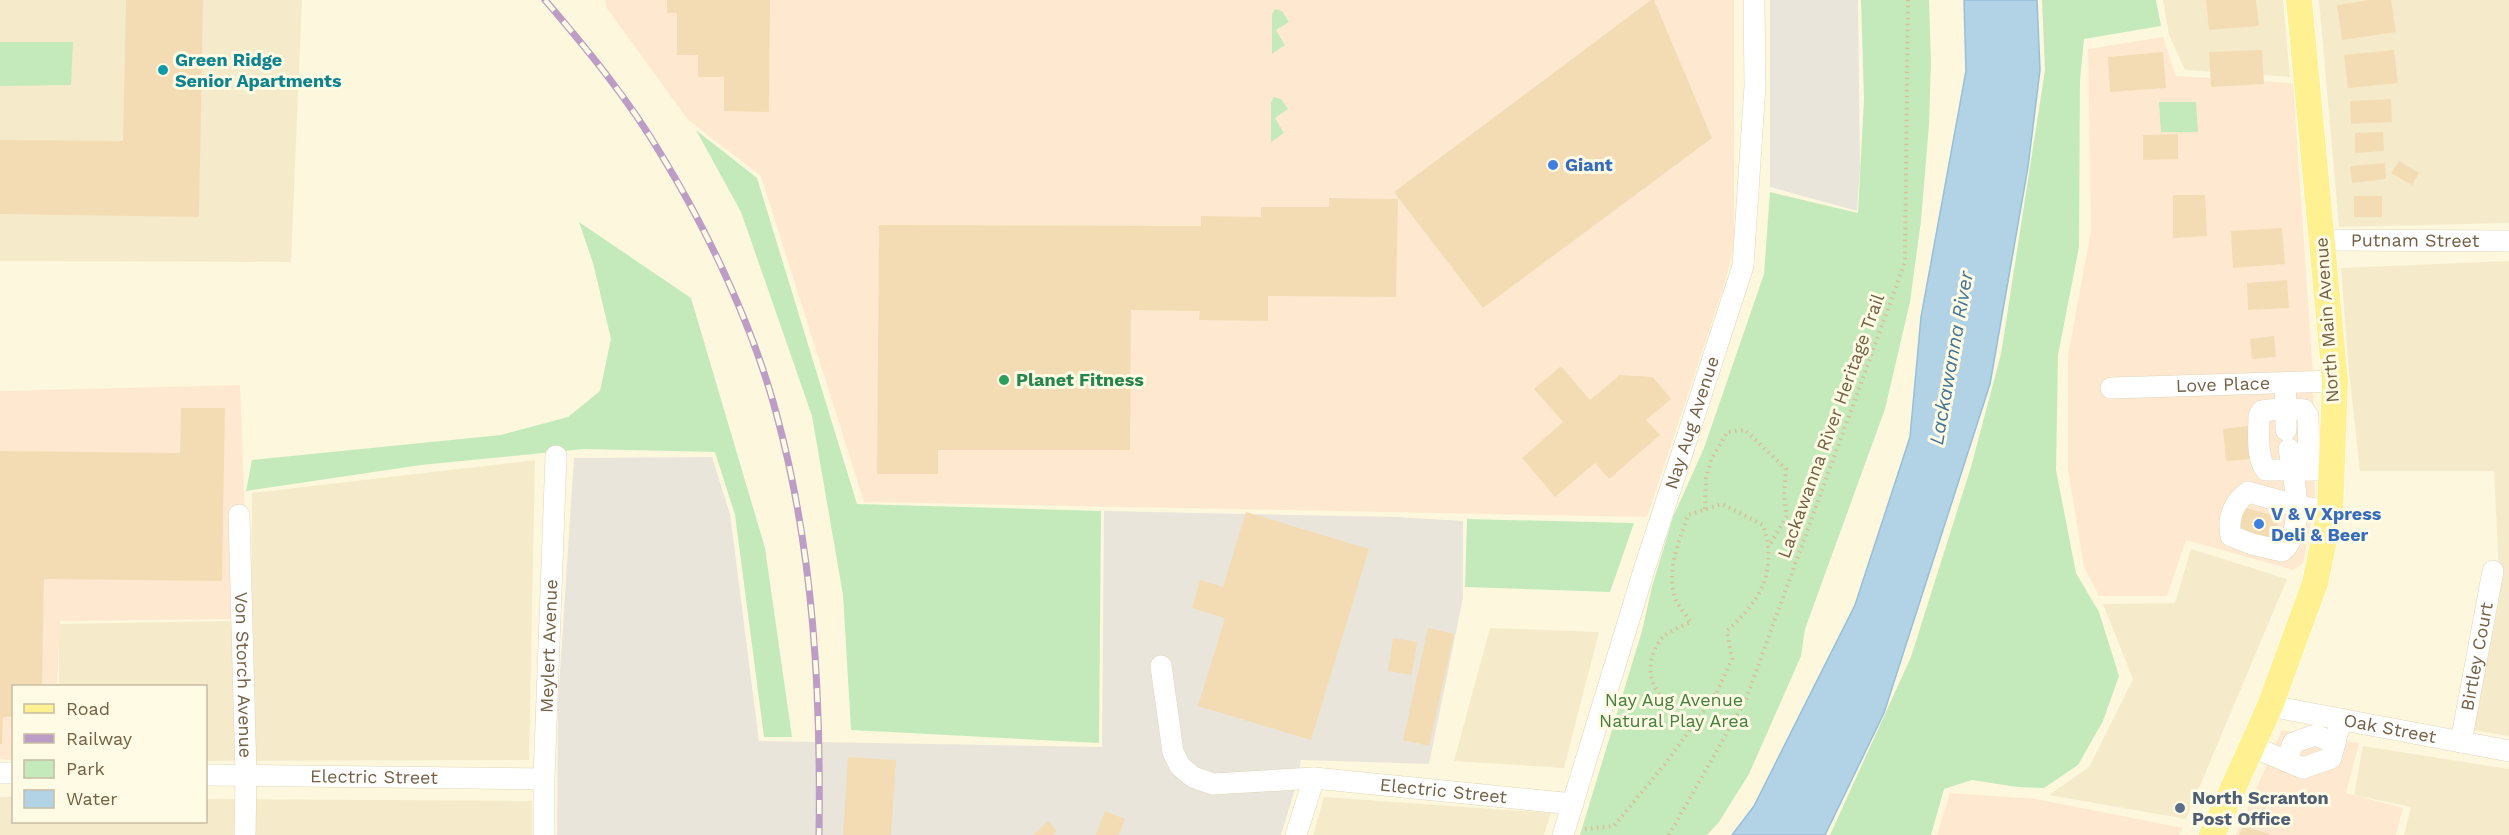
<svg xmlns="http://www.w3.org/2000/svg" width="2509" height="835" viewBox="0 0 2509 835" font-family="'Work Sans',sans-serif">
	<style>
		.residential { fill: #f5ebcb }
		.commercial { fill: #fee9d0 }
		.industrial { fill: #eae5da }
		.green { fill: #c4eabc }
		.water { fill: #b2d2e6; stroke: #97bfd9; stroke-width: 1.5 }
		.building { fill: #f3dcb4 }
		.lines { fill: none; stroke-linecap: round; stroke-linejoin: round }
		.minor-casing { stroke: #e1d5b9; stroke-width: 22 }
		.major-casing { stroke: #fff; stroke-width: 27 }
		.path { stroke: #d7bf98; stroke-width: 4; stroke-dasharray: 1.5 4.5; stroke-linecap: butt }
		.minor { stroke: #fff; stroke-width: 21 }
		.major { stroke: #fff092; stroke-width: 26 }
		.rail-casing { stroke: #bc9dc5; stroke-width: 7 }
		.rail { stroke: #fffbe4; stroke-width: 4.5; stroke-dasharray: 14; stroke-linecap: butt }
		.culture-dot { fill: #0f9aa8; stroke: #fffbe4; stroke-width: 2 }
		.shop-dot { fill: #3f7fe0; stroke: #fffbe4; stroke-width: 2 }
		.leisure-dot { fill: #2e9e5b; stroke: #fffbe4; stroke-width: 2 }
		.service-dot { fill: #5c6f8a; stroke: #fffbe4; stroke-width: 2 }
		.labels { text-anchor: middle; stroke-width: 6; stroke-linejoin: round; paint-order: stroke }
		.culture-label { font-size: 18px; font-weight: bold; fill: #0d838f; stroke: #fffbe4; text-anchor: start }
		.shop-label { font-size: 18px; font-weight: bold; fill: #366cbe; stroke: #fffbe4; text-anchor: start }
		.street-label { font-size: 18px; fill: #736045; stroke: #fffbe4 }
		.leisure-label { font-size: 18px; font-weight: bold; fill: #27864d; stroke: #fffbe4; text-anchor: start }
		.park-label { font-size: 18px; fill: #437f40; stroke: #fffbe4 }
		.service-label { font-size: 18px; font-weight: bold; fill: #4e5e75; stroke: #fffbe4; text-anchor: start }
		.water-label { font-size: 20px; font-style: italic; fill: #437596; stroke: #fffbe4 }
	</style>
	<rect width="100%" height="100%" fill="#fdf8dd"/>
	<g class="residential">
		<polygon points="0,0 302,0 291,262 0,261"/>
		<polygon points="2163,0 2283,0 2290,77 2185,70 2169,35"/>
		<polygon points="2319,0 2509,0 2509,223 2339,227"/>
		<polygon points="2509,261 2509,736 2473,730 2500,595 2494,471 2360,471 2348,361 2341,268"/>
		<polygon points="535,460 529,760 206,761 206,686 59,686 59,624 226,621 251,624 252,493"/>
		<polygon points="2191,549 2287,579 2186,819 2049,795 2089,767 2133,679 2103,604 2175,603"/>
		<polygon points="1490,628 1599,632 1564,768 1454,761"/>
		<polygon points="2363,746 2509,769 2509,835 2404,835 2411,807 2354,795"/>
		<polygon points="0,797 13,797 14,822 206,822 206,799 532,801 532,835 0,835"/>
		<polygon points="1324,797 1551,813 1544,835 1313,835"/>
	</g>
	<g class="commercial">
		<polygon points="605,0 1734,0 1734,247 1724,286 1647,517 864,502 761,176 688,120 606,7"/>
		<polygon points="2163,37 2176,76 2293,83 2313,373 2315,504 2303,563 2293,570 2186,540 2167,596 2099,596 2084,567 2068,469 2068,355 2091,232 2088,49"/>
		<polygon points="240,385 249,619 60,621 57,686 14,686 13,760 0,759 0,391"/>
		<polygon points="2282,730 2359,743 2346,793 2403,808 2396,835 2236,835"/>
		<polygon points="1950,793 2036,799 2183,828 2179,835 1937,835"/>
	</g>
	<g class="industrial">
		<polygon points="1770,0 1858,0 1860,168 1857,211 1770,187"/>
		<polygon points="712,457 730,514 759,741 1102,747 1104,511 1396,517 1463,521 1463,598 1429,764 1301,760 1298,779 1281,835 557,835 558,702 574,458"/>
	</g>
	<g class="green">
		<polygon points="1861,0 1929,0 1931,62 1929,125 1921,221 1910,302 1885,409 1805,629 1801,656 1749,774 1719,822 1707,835 1580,835 1642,631 1652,587 1673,517 1704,448 1764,274 1770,192 1858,213 1864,99"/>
		<polygon points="2042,0 2156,0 2161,26 2084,39 2080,80 2079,247 2058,355 2056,470 2076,573 2099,612 2119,676 2103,721 2078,765 2044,788 2017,787 1972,780 1944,789 1931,835 1830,835 1911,657 1971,467 2001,354 2045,70"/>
		<polygon points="1275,9 1282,11 1289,22 1276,30 1285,45 1272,54 1272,14"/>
		<polygon points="0,42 73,42 71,85 0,86"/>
		<polygon points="1274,97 1281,99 1288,109 1275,118 1284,133 1271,142 1271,102"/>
		<polygon points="2159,102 2196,102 2198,132 2161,132"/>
		<polygon points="696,130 757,178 857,504 1101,511 1099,743 851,730 843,595 812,416 741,212"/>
		<polygon points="579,222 691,298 765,548 792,737 764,737 735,515 715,452 583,449 421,465 246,491 252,460 501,435 568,417 600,391 611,339 593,263"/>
		<polygon points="1467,519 1634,523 1610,592 1465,587"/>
	</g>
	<polygon class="water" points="1964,0 2037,0 2040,70 2028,167 1990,384 1884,713 1825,835 1732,835 1754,806 1855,605 1910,437 1921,317 1966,71"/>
	<g class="building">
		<polygon points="126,0 203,0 199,217 0,214 0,140 123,141"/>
		<polygon points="667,0 770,0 769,112 724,111 724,77 698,77 698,55 677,55 677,13 667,13"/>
		<polygon points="1651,0 1654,0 1712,138 1483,308 1394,192"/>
		<polygon points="2206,0 2256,0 2259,26 2209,30"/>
		<polygon points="2370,0 2391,0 2396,32 2342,40 2337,5"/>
		<polygon points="2262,50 2264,84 2211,87 2209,52"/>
		<polygon points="2394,50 2398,83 2348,88 2344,55"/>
		<polygon points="2163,52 2166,88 2110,92 2108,57"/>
		<polygon points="2391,99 2392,122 2351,124 2350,101"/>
		<polygon points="2383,132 2384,151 2355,153 2355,133"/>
		<polygon points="2178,134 2178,159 2143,160 2143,135"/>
		<polygon points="2399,161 2419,173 2412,185 2391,173"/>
		<polygon points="2385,163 2386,179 2352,183 2350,166"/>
		<polygon points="2173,195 2205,195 2207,236 2173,238"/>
		<rect x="2354" y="196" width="28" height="21"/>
		<polygon points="1329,198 1398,199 1396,297 1268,296 1268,321 1199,320 1200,311 1131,310 1130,450 938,450 938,474 877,474 879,225 1201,226 1201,216 1261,217 1261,207 1329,207"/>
		<polygon points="2282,228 2285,264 2233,268 2231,231"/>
		<polygon points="2287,280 2289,308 2248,310 2247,283"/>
		<polygon points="2274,336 2276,357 2252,359 2250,339"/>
		<polygon points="1561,366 1590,400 1620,375 1653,377 1671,399 1646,420 1660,435 1609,479 1595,463 1555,497 1522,458 1563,422 1534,389"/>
		<polygon points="181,408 225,408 222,581 44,579 42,686 14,686 14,717 3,717 2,744 0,744 0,451 180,453"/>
		<polygon points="2248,426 2251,459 2226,461 2223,429"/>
		<polygon points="2243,507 2280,517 2273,541 2236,531"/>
		<polygon points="1246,512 1369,549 1311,740 1198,706 1225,618 1192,608 1200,580 1223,587"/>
		<polygon points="1428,628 1454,634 1429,746 1403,740"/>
		<polygon points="1393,638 1417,642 1412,675 1388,671"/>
		<polygon points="848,757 896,760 891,835 843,835"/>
		<polygon points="1105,811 1125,819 1119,835 1096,835"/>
		<polygon points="1048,821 1057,831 1053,835 1033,835"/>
		<polygon points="2243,826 2270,834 2269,835 2239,835"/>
	</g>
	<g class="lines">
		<defs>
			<g id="minor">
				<path id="s1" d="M 2321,240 L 2509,241"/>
				<path d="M 2285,383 L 2286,408 L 2262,411 L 2259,416 C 2259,431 2256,458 2266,470 L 2332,470"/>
				<path id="s2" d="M 2111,388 L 2335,381"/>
				<polyline points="2286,430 2286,408 2304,410 2308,416 2309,470"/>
				<path d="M 2289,449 C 2294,476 2306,532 2282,551 L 2252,544 L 2231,536 C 2227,518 2234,502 2248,492 L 2298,506 L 2330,511"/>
				<path id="s3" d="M 239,515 L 246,775 L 245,835"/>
				<path id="s4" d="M 1161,666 L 1173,752 L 1180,766 L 1193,777 L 1213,784 L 1314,778 L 1573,804"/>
				<path id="s5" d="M 2270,706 L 2509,751"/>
				<path id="s6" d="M 2461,742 L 2493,571"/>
				<polyline points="2253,747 2303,768 2331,758 2341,719"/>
				<polyline points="2287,761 2293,743 2315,735 2335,743"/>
				<polyline points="0,773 14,773"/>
				<path id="s7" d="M 206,775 L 544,779"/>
				<path id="s8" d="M 544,835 L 544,779 L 556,456"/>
				<polyline points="1296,835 1314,778"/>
				<path id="s9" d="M 1563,835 L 1645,567 L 1743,266 L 1755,86 L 1754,0"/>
			</g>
			<polyline id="major" points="2212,835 2270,706 2315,583 2330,511 2335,381 2299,0"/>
		</defs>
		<use href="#minor" class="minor-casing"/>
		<use href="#major" class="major-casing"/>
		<g class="path">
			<polyline points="1705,509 1706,478 1711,460 1727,432 1745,430 1786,469 1784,495 1787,516 1770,544"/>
			<path d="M 1585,829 L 1614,826 L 1665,764 L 1716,694 L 1732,659 L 1727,631 C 1761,600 1778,571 1763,525 L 1722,504 L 1688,515 C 1680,539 1667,568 1674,594 C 1676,604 1685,614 1691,622 C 1683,626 1668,631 1662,638 C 1643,660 1647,700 1680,704 C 1693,706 1705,700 1716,694"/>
			<polyline points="1669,835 1746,699 1905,262 1908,0"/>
		</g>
		<use href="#minor" class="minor"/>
		<use href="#major" class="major"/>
		<defs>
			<path id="rail" d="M 545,0 C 587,49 629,100 662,156 C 709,233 754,329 777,416 C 814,553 821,695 819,835"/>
		</defs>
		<use href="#rail" class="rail-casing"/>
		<use href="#rail" class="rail"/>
	</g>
	<circle class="culture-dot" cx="163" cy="70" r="6"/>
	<g class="shop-dot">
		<circle cx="1553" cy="165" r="6"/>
		<circle cx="2259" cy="524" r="6"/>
	</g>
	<circle class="leisure-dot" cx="1004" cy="380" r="6"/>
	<circle class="service-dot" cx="2180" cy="808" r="6"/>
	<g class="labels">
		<g class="culture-label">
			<text x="175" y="66">Green Ridge<tspan x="175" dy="21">Senior Apartments</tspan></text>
		</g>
		<g class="shop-label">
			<text x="1565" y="171">Giant</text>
			<text x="2271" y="520">V &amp; V Xpress<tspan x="2271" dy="21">Deli &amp; Beer</tspan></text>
		</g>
		<g class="street-label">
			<text dy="6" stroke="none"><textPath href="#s1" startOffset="94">Putnam Street</textPath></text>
			<text transform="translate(2327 320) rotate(-94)" y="6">North Main Avenue</text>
			<text dy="6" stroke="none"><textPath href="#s2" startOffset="112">Love Place</textPath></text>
			<text dy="6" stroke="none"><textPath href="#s9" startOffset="432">Nay Aug Avenue</textPath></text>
			<text transform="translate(1831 426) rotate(-70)" y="6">Lackawanna River Heritage Trail</text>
			<text dy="6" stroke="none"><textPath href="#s8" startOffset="189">Meylert Avenue</textPath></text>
			<text dy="6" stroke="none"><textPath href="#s6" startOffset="87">Birtley Court</textPath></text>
			<text dy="6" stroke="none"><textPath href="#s3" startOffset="160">Von Storch Avenue</textPath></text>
			<text dy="6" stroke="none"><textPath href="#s5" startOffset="122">Oak Street</textPath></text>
			<text dy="6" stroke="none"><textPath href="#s7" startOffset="168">Electric Street</textPath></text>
			<text dy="6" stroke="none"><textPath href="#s4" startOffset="372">Electric Street</textPath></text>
		</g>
		<g class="leisure-label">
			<text x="1016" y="386">Planet Fitness</text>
		</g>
		<g class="park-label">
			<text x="1674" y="706">Nay Aug Avenue<tspan x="1674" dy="21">Natural Play Area</tspan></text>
		</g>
		<g class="service-label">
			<text x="2192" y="804">North Scranton<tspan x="2192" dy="21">Post Office</tspan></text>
		</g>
		<g class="water-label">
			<text transform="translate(1951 358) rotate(-80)" y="7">Lackawanna River</text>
		</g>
	</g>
	<rect x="12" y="685" width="195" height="138" fill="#fffbe4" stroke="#c7bda4" stroke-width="1.5"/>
	<rect x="24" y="704" width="30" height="9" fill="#fff092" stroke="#c7bda4" stroke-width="1.5"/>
	<text x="66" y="715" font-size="18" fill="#736045">Road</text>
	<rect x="24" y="734" width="30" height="9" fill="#bc9dc5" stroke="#c7bda4" stroke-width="1.5"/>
	<text x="66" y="745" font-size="18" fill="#736045">Railway</text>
	<rect x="24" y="760" width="30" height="18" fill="#c4eabc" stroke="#c7bda4" stroke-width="1.5"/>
	<text x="66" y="775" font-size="18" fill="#736045">Park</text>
	<rect x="24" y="790" width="30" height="18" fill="#b2d2e6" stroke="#c7bda4" stroke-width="1.5"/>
	<text x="66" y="805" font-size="18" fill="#736045">Water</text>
</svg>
